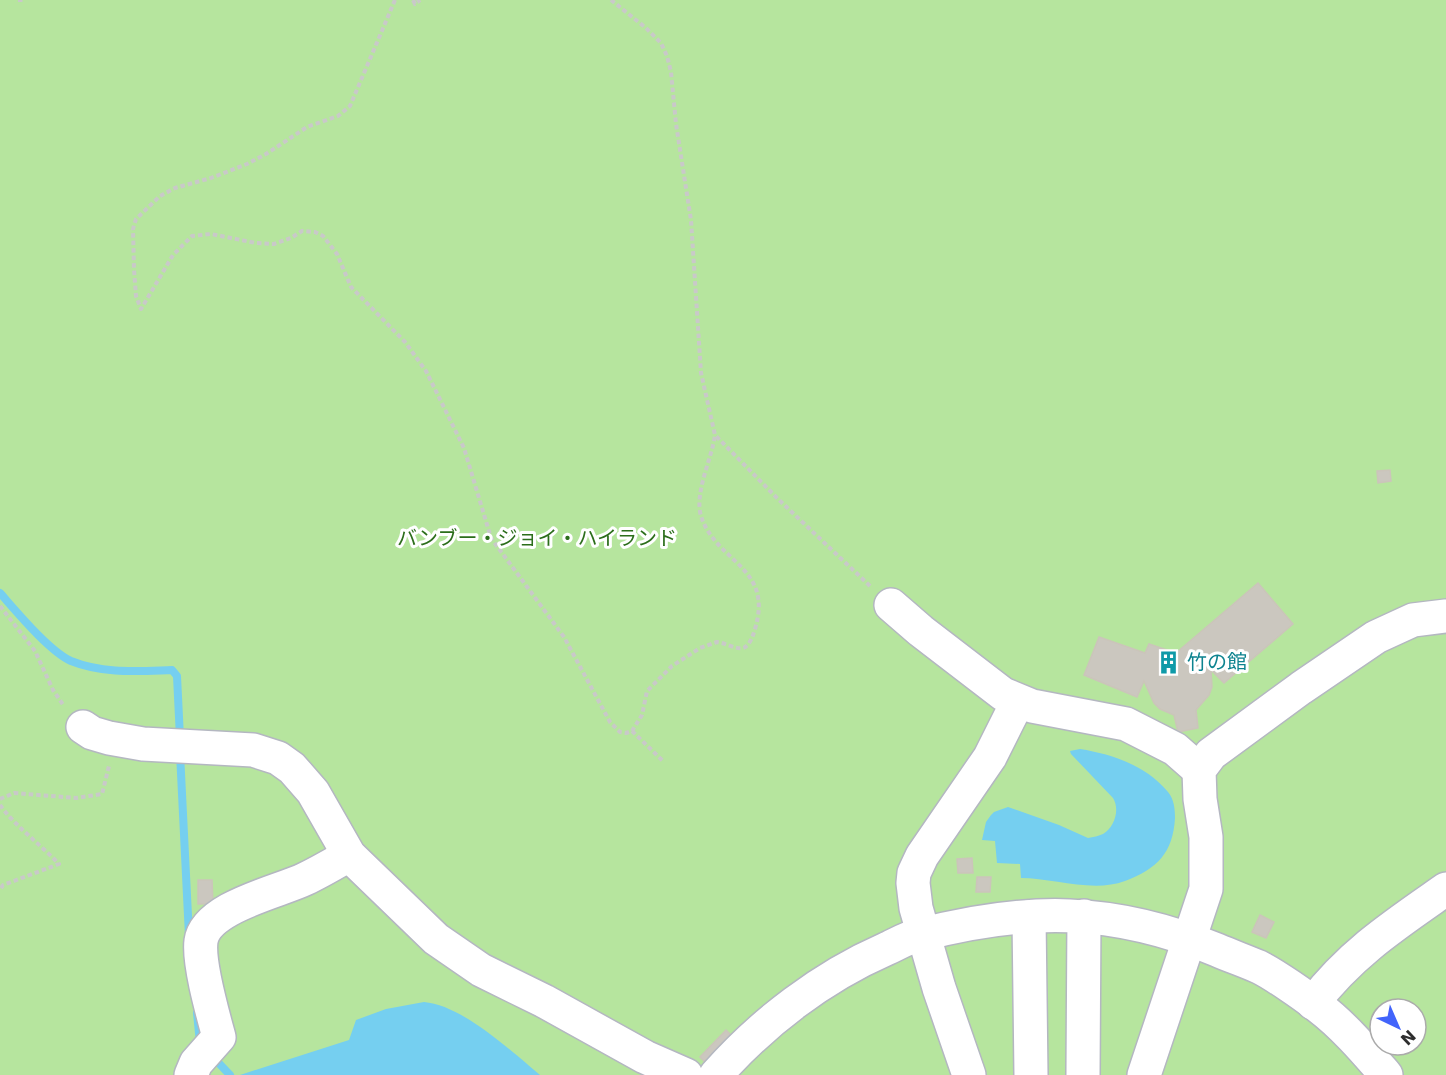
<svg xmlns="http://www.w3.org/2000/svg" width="1446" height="1075" viewBox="0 0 1446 1075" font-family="'DejaVu Sans','Noto Sans JP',sans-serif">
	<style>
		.green { fill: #b6e59e; fill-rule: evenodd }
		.water { fill: #75cff0 }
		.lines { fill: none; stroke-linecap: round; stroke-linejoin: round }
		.stream { stroke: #75cff0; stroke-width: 8 }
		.building { fill: #cbc7bf; stroke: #cbc5ba; stroke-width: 1.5 }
		.minor-casing { stroke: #b4b7c1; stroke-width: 36 }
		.path { stroke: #c9c9c9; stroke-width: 4; stroke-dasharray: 4.5 3; stroke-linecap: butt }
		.minor { stroke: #fff; stroke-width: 33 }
		.labels { text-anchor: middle; stroke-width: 6; stroke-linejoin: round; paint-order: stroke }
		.park-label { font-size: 20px; fill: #2c6e1b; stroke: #fff }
		.culture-label { font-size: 20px; fill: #0d838f; stroke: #fff; text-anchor: start }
	</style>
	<rect width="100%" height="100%" fill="#efe9e1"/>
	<path class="green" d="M 0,0 L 1446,0 L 1446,1075 L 0,1075 ZM 1380,1009 L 1416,1009 L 1416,1045 L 1380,1045 Z"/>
	<g class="water">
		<path d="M 1080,749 C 1112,754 1147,766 1168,792 C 1174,799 1175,809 1175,818 C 1173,853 1157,869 1125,881 C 1093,893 1053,878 1021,878 L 1020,864 L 997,863 L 995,841 L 982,840 L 986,822 L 991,815 L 994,812 L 1008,807 L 1059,825 L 1088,838 C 1093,837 1099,836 1103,834 C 1115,827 1120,809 1113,798 L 1071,754 L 1070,751 Z"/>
		<path d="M 424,1002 C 462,1005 511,1051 540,1075 L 240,1075 L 349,1040 L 356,1020 L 386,1009 Z"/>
	</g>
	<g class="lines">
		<g class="stream">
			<path d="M 0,593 C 16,611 49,651 71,661 C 103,674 138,671 172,670 L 177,676 L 180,738"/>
			<polyline points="180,753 189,936"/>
			<polyline points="197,1013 200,1043"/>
			<polyline points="212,1056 230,1075"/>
		</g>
	</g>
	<g class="building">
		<polygon points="1390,470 1391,481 1378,483 1377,471"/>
		<polygon points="1258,583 1293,624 1224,683 1211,670 1212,687 1209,695 1196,710 1198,728 1178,732 1174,715 1160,709 1154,703 1144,681 1137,697 1084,675 1099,637 1145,653 1149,644 1176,653"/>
		<polygon points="972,858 973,873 958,873 957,859"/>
		<polygon points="977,877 991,877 990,892 976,892"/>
		<polygon points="198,880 212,880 213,904 198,904"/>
		<polygon points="1260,915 1274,922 1266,938 1252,932"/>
		<polygon points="726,1030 736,1040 710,1067 700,1057"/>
	</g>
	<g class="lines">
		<defs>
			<g id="minor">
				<polyline points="891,605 921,631 1003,694 1032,706 1126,724 1175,749 1199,770"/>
				<polyline points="83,727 92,733 109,738 143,744 253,750 278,758 292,768 313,792 349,855 436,939 481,970 544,1001 645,1057 686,1075"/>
				<polyline points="1029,917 1031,1075"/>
				<path d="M 1313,1003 C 1351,953 1396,924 1446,889"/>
				<path d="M 191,1075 L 196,1063 L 219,1037 C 213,1015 198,963 201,941 C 206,907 278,892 305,879 C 320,872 335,863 349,855"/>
				<path d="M 716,1075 C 763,1022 822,977 886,949 C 897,944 908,937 920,935 C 1027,907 1113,907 1217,950 C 1231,956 1245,961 1259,967 C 1275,975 1305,996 1319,1007 C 1344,1026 1366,1052 1386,1075"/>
				<polyline points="969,1075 939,988 916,908 913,883 914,873 922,856 990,757 1018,701"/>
				<polyline points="1083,1075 1084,916"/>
				<polyline points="1144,1075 1206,889 1206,837 1200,799 1199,770 1211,754 1301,688 1376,637 1413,620 1446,616"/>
			</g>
		</defs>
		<use href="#minor" class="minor-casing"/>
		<g class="path">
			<polyline points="18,0 24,0"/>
			<path d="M 395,0 L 350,106 L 338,116 L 307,127 L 266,154 L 247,164 L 211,178 L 175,188 L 160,196 L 136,219 L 133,229 L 134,269 L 136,296 L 141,309 L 173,255 L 192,236 L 211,234 L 256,243 L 274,244 L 291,238 L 302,231 L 315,232 L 323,236 L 337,254 L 351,287 L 405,342 L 426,371 L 464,448 L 491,538 L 564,637 L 610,722 L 620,732 L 626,733 L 632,731 L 642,715 L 647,691 L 672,666 L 700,648 L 717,642 C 736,645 746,660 755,629 C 774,566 716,563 701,516 C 694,493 712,458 715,435"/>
			<polyline points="413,0 415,4 420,0"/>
			<polyline points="611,0 646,28 661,43 667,56 671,72 676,124 691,220 701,373 715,435 778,499 870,586"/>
			<polyline points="0,606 35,651 53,690 64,706"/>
			<polyline points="632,731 664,762"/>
			<polyline points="0,799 14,793 76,798 102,794 109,766"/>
			<path d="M 0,805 C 16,827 40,844 59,864 L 3,885 L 0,890"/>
		</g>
		<use href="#minor" class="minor"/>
	</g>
	<defs>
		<symbol id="building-bare" viewBox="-9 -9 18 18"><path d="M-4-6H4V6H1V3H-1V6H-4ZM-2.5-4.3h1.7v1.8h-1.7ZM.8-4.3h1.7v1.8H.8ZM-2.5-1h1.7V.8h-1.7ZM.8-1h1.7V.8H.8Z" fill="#0f9aa8" stroke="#fff" stroke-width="2.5" paint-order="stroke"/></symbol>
	</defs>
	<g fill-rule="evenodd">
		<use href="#building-bare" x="1152" y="646" width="33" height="33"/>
	</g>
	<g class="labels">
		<g class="park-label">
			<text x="537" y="545">バンブー・ジョイ・ハイランド</text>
		</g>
		<g class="culture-label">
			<text x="1187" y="669">竹の館</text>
		</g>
	</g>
	<g transform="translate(1398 1027) rotate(136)"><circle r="28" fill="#ffffff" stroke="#ababab" stroke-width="1.5"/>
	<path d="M0-4.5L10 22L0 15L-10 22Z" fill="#4264fb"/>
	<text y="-9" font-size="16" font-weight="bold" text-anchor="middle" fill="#2e2e2e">N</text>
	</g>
</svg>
